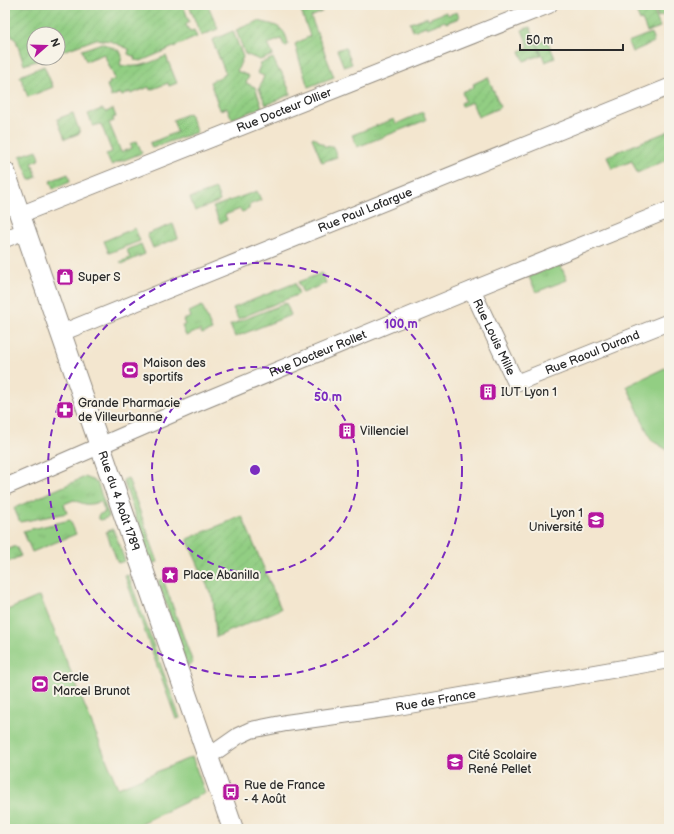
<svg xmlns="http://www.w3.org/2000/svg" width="674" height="834" viewBox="0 0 674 834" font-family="'Balsamiq Sans',sans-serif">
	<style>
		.grass { fill: url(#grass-tufts); stroke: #5e7c57 }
		.park { fill: #92ce83; stroke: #5e7c57 }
		.garden { fill: url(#garden-furrows); stroke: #5e7c57 }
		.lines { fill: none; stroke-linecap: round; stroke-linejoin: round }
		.minor-casing { stroke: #8f887d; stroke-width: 18 }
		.major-casing { stroke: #8f887d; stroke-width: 22 }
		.minor { stroke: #fff; stroke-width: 16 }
		.major { stroke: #fff; stroke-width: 20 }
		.ring { fill: none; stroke: #7b2cbf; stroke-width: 2; stroke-dasharray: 7 5 }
		.labels { text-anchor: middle; stroke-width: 4; stroke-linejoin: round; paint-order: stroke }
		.street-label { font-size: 12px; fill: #2b2b2b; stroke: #f7f3e8 }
		.poi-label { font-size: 12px; fill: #2b2b2b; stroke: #f7f3e8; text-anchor: start }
		.centre { fill: #7b2cbf; stroke: #f7f3e8; stroke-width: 2 }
		.ring-label { font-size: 12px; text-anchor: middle; font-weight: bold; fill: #7b2cbf; stroke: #f7f3e8; stroke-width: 4; stroke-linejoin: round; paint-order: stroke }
	</style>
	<defs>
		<pattern id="grass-tufts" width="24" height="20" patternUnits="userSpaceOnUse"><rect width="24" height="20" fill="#92ce83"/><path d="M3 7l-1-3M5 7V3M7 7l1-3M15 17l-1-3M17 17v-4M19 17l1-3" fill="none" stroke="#7eb171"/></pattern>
		<pattern id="garden-furrows" width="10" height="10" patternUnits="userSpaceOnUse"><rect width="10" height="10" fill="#92ce83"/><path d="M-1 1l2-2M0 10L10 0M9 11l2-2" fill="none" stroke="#7eb171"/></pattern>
	</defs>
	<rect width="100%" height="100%" fill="#f7f3e8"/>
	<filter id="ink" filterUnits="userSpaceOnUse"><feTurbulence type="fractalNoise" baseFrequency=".025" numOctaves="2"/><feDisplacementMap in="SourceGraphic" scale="8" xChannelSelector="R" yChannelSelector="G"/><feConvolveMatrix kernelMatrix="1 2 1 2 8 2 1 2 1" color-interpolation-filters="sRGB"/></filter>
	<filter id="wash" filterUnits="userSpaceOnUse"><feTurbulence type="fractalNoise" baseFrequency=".012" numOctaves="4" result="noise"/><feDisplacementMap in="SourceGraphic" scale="16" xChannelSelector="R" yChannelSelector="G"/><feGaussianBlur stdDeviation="0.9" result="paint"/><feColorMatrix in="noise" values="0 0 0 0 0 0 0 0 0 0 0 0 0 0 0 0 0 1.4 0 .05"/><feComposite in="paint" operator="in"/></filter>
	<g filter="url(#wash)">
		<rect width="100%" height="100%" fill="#f3e6cf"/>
		<g class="grass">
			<polygon points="423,112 426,120 357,147 352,135 394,119 396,124"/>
			<polygon points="135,228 140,241 109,253 104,241"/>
			<polygon points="141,244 145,254 122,264 120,262 130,258 127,250"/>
			<polygon points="560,264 567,280 536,292 529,277"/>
			<polygon points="295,283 299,294 238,319 233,308"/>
			<polygon points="202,306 212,330 202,334 200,330 186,336 182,326 185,325 183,320 191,317 189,312"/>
			<path d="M 85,477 L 97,482 L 109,517 L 101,520 L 99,519 L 98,515 L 105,512 L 101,501 C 88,506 86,505 74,500 L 64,504 L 67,513 L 20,522 L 19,520 L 14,508 Z"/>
			<polygon points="70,520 76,534 32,552 23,531"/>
			<polygon points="113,529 125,561 118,563 106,532"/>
			<polygon points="16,546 21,556 5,563 5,551"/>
			<polygon points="128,575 180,718 176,719 125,576"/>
		</g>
		<g class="park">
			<polygon points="669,366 669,451 651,440 627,386"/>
			<polygon points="40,596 118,788 192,757 205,793 129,829 5,829 5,611"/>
		</g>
		<g class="garden">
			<path d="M 5,5 L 160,5 C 167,7 174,5 183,5 L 189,21 L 186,25 L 188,29 L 191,31 L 194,30 L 197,37 L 141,61 L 134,60 L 135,57 L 128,54 L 129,49 L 110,41 L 96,39 L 58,53 L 58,34 L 34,34 L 34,58 L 45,58 L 24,65 L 16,40 L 12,37 L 5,15 Z"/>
			<polygon points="189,5 208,5 218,29 201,36"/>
			<polygon points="299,5 319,5 322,12 311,17 334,77 308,87 299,59 295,44 310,36"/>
			<polygon points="640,5 651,5 660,27 647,32 642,20 640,21 634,7"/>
			<polygon points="653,5 669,5 669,21 666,14 658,17"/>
			<polygon points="446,12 448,15 457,12 459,18 446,23 445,21 427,28 426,26 413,31 410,23 427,17 428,19"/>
			<path d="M 258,21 C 275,25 286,26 288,45 L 285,47 L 281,39 L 268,44 L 273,55 L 260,60 L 245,54 L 236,30 Z"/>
			<polygon points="530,27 541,55 524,61 520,51 529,47 522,30"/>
			<polygon points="233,31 243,57 237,71 249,76 246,83 255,87 262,107 232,119 227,108 220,110 210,82 226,74 212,40"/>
			<polygon points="651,33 654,42 632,52 628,42"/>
			<polygon points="547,40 555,58 545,62 537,43"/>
			<path d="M 102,43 L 120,51 L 122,56 L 120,65 C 139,69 149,63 166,56 L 177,83 L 169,86 L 168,83 L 150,90 L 149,87 L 131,94 L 130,92 L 122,96 L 120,93 L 111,97 L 107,85 L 110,84 L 109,82 L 115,79 L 104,54 L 86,61 L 82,50 Z"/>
			<polygon points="345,47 352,64 344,67 337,50"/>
			<polygon points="273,58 279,71 281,71 291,94 266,105 259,89 264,76 257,73 261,63"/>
			<polygon points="44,66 53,87 28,97 20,76"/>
			<polygon points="488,77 500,106 499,108 478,117 472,102 462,106 461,103 465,101 462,92 474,87 473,84"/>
			<polygon points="102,109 106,112 113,109 116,117 113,118 114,121 109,123 121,152 132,148 130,144 137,141 142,153 111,165 106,154 112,152 101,124 93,126 88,114"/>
			<polygon points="73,113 80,133 65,139 57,119"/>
			<polygon points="189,113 197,132 152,148 150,143 177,132 173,120"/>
			<polygon points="669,131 669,159 637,173 632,161 612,169 607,156"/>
			<polygon points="314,137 326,147 333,146 337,157 322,162 312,138"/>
			<polygon points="37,150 40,159 32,163 37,177 30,180 20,156"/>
			<polygon points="68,174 70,182 53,189 50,181"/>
			<polygon points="216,189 220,201 195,211 190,198"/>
			<polygon points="257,191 261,200 249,205 249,209 242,212 240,209 225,215 227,220 220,223 213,207"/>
			<polygon points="173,224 178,238 153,248 147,234"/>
			<polygon points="322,273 326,283 303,293 298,282"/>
			<polygon points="286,303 291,315 235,337 230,325"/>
			<polygon points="128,478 158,562 152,564 123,480"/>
			<polygon points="242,516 281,609 216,637 213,599 187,539"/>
			<polygon points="163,579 193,663 187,666 158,581"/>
		</g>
	</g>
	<g filter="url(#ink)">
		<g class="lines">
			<defs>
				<g id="minor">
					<path id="s1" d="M 19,215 L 549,5"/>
					<polyline points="5,239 25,231"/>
					<path id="s2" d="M 472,290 L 516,383 L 669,322"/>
					<path id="s3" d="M 61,333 L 669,87"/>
					<path id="s4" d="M 5,487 L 198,403 L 464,293 L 669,210"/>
					<path id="s5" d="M 208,757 L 238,736 L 251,730 L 286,723 L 392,708 L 669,660"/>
				</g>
				<g id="major">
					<path id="s6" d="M 5,172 L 233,829"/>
				</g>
			</defs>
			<use href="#minor" class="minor-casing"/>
			<use href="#major" class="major-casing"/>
			<use href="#minor" class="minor"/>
			<use href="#major" class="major"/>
		</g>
	</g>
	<g class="ring">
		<circle cx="255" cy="470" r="103"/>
		<circle cx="255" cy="470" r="207"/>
	</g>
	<defs>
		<symbol id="shop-square" viewBox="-11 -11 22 22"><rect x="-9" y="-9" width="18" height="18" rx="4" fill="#b5179e" stroke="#f7f3e8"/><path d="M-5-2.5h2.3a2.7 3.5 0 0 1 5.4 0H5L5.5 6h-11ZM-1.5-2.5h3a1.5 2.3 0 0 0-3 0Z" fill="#fff"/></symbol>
		<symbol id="stadium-square" viewBox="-11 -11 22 22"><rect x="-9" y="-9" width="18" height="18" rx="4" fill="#b5179e" stroke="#f7f3e8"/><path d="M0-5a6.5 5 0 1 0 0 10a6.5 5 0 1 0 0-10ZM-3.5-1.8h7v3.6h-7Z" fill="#fff"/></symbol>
		<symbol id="building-square" viewBox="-11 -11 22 22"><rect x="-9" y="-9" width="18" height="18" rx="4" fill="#b5179e" stroke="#f7f3e8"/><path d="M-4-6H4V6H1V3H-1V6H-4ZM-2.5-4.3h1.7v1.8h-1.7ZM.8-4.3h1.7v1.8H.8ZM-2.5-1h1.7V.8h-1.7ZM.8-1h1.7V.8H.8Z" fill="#fff"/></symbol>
		<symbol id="pharmacy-square" viewBox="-11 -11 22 22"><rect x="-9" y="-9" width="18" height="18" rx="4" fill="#b5179e" stroke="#f7f3e8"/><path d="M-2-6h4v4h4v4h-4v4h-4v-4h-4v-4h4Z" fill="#fff"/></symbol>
		<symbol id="university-square" viewBox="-11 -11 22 22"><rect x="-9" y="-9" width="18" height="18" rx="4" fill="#b5179e" stroke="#f7f3e8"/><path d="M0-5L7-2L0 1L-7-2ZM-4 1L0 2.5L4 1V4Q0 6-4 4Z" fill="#fff"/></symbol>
		<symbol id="sight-square" viewBox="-11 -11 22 22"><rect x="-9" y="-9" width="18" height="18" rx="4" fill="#b5179e" stroke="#f7f3e8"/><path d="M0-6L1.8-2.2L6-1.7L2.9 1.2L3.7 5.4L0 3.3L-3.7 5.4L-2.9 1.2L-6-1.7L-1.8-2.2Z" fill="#fff"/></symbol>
		<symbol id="school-square" viewBox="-11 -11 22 22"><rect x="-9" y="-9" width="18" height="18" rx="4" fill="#b5179e" stroke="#f7f3e8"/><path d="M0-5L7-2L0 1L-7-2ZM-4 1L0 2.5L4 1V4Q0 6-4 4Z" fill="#fff"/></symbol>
		<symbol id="bus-square" viewBox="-11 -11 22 22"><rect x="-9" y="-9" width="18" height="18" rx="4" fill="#b5179e" stroke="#f7f3e8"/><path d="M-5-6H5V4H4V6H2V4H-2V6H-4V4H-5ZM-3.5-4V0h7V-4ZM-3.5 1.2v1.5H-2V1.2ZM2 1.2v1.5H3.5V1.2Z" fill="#fff"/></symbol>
	</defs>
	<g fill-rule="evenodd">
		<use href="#shop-square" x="55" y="267" width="20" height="20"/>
		<use href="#stadium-square" x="120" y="360" width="20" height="20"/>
		<use href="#building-square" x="478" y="382" width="20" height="20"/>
		<use href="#pharmacy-square" x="55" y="400" width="20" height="20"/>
		<use href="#building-square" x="337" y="421" width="20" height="20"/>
		<use href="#university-square" x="586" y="510" width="20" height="20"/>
		<use href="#sight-square" x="160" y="565" width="20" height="20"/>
		<use href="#stadium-square" x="30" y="674" width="20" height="20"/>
		<use href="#school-square" x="445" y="752" width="20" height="20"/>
		<use href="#bus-square" x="221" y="782" width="20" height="20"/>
	</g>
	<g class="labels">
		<g class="street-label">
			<text dy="4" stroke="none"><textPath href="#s1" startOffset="285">Rue Docteur Ollier</textPath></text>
			<text dy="4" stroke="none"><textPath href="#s3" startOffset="328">Rue Paul Lafargue</textPath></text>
			<text dy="4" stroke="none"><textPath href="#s2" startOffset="52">Rue Louis Mille</textPath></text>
			<text dy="4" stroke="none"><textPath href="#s2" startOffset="185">Rue Raoul Durand</textPath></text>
			<text dy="4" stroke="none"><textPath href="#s4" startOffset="340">Rue Docteur Rollet</textPath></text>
			<text dy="4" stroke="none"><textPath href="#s6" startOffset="348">Rue du 4 Août 1789</textPath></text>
			<text dy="4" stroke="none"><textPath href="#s5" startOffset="238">Rue de France</textPath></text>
		</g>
		<g class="poi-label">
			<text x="78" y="281">Super S</text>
			<text x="143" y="367">Maison des<tspan x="143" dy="14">sportifs</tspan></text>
			<text x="501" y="396">IUT Lyon 1</text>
			<text x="78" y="407">Grande Pharmacie<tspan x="78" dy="14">de Villeurbanne</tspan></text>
			<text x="360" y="435">Villenciel</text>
			<text x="583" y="517" text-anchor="end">Lyon 1<tspan x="583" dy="14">Université</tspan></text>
			<text x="183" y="579">Place Abanilla</text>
			<text x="53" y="681">Cercle<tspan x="53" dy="14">Marcel Brunot</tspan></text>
			<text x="468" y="759">Cité Scolaire<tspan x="468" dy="14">René Pellet</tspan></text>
			<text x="244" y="789">Rue de France<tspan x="244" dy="14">- 4 Août</tspan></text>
		</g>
	</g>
	<circle cx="255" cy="470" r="6" class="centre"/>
	<g class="ring-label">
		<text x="401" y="328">100 m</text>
		<text x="328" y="401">50 m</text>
	</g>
	<rect width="674" height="834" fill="none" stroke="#f7f3e8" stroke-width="20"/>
	<g transform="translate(46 46) rotate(70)"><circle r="19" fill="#f7f3e8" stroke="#a5a39c"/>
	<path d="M0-3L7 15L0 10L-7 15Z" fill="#b5179e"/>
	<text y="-6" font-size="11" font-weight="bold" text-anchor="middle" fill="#2b2b2b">N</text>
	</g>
	<path d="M520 44v6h103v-6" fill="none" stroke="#2b2b2b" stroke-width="2"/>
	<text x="526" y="44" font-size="12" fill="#2b2b2b" stroke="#f7f3e8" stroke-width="3" paint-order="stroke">50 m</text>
</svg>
